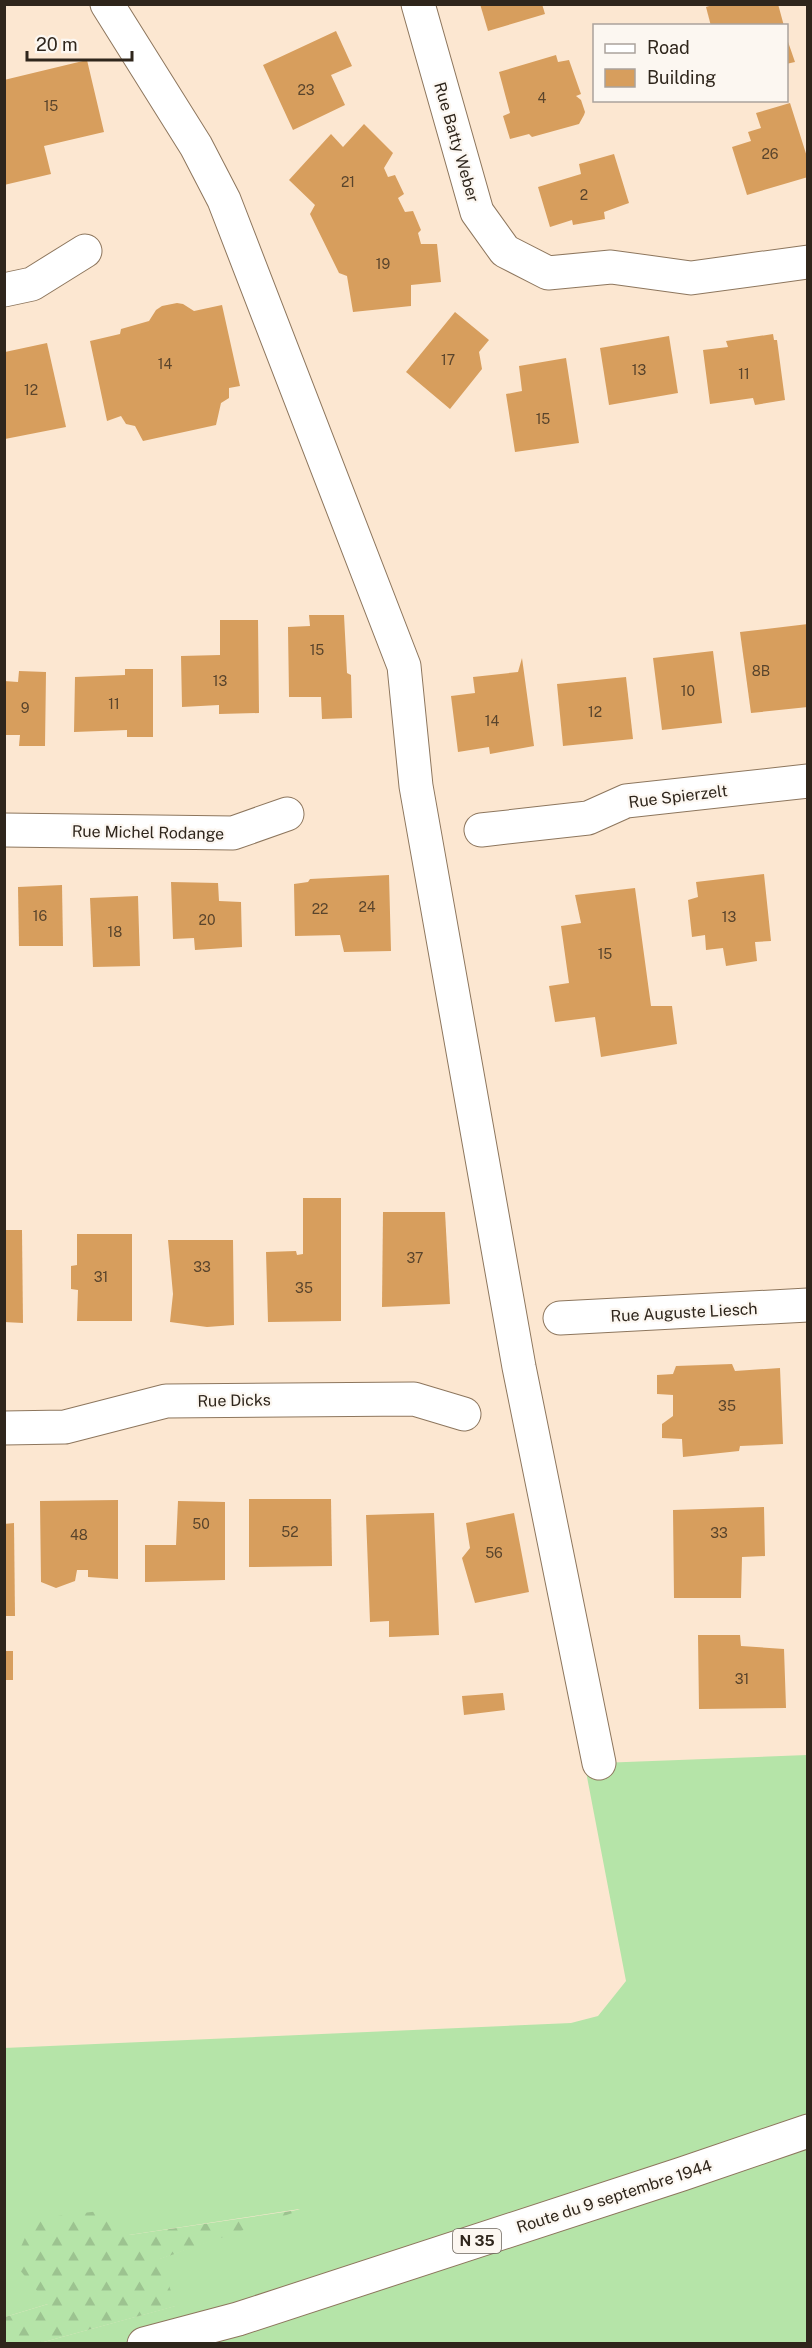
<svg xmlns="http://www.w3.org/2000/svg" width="812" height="2348" viewBox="0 0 812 2348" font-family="'Public Sans',sans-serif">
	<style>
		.grass { fill: #b5e4a8 }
		.forest { fill: url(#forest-firs) }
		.building { fill: #d79e5d }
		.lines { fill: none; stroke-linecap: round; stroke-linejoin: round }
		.minor-casing { stroke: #8d765d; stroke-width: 35 }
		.major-casing { stroke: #8d765d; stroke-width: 35 }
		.minor { stroke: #fff; stroke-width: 33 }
		.major { stroke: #fff; stroke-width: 33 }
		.labels { text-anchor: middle; stroke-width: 4.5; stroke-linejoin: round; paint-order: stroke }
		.number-label { font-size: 14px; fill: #59442c }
		.shield { fill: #fcf7f1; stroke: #6c655c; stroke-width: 1.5 }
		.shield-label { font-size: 15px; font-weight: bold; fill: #2f261c }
		.street-label { font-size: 16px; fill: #2f261c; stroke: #fcf7f1 }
	</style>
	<defs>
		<pattern id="forest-firs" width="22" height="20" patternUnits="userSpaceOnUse" patternTransform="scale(1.5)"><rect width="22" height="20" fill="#b5e4a8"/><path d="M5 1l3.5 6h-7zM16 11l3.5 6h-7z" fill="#9cc390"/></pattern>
	</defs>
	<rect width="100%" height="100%" fill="#fce7d1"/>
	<polygon class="grass" points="579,1735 600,1763 807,1755 807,2343 40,2343 175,2306 159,2259 300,2209 129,2235 48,2304 5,2317 4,2048 571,2023 598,2016 626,1981"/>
	<polygon class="forest" points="304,2209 160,2259 176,2306 40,2343 5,2343 5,2317 48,2304 14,2263 33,2219 108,2210 129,2235"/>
	<g class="building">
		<polygon points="480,4 542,4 545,14 488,31"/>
		<polygon points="716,4 778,4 784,26 711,26 706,7"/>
		<polygon points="336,31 352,66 331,75 345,105 293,130 263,65"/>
		<polygon points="786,36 795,62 786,64"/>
		<polygon points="556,55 558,62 569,60 581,94 576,96 581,100 585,112 584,115 579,124 532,137 529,134 510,139 503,116 510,113 499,72"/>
		<polygon points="87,60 104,132 44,146 51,174 4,185 4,80"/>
		<polygon points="790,103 808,160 808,177 747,195 732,147 751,141 748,132 761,128 756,113"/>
		<polygon points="364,124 393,153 384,168 388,177 395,175 404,194 398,198 405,212 413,211 421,230 418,233 421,244 437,244 441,282 411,285 411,306 353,312 347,276 339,273 310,214 315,205 289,180 331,134 343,147"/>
		<polygon points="614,154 629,203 604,212 605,219 573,225 572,220 550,227 538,187 581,174 579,164"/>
		<polygon points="177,303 183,304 194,311 222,305 240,386 229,388 229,398 221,403 216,425 143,441 135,426 126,424 121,416 107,421 90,341 120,334 121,329 149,321 156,310 162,306"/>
		<polygon points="455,312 489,340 479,352 482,369 450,409 406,372"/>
		<polygon points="773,334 774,340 777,340 785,400 755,405 753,398 710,404 703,350 728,347 726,341"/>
		<polygon points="669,336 678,393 609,405 600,348"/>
		<polygon points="47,343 66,427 5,439 5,352"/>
		<polygon points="566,358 579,443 515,452 506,394 522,391 519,366"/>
		<polygon points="309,615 344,615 347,673 351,675 352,718 322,719 321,697 289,697 288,627 310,626"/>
		<polygon points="220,620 258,620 259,713 219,714 219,705 182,707 181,656 220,655"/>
		<polygon points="808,624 808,707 751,713 740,632"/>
		<polygon points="713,651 722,723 662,730 653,658"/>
		<polygon points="522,658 534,746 490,754 489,747 458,752 451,696 475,693 473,677 518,672"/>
		<polygon points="125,669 153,669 153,737 127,737 127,730 74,732 75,677 125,675"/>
		<polygon points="19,671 46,672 45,746 19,746 20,735 4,735 4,681 18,682"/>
		<polygon points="626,677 633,739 563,746 557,684"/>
		<polygon points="764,874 771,941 755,942 757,961 726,966 723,948 706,950 705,935 692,937 688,900 698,897 696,882"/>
		<polygon points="389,875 391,951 344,952 340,935 295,936 294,884 308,882 310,879"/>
		<polygon points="171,882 218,883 219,901 241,902 242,947 195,950 194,938 173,939"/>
		<polygon points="62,885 63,946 19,946 18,887"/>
		<polygon points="635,888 651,1006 672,1006 677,1044 601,1057 595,1017 555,1022 549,986 569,983 561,926 581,923 575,895"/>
		<polygon points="138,896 140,966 93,967 90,898"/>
		<polygon points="303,1198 341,1198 341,1321 268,1322 266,1252 296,1251 297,1255 303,1254"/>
		<polygon points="383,1212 445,1212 450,1304 382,1307"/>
		<polygon points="4,1230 22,1230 23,1323 4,1322"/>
		<polygon points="77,1234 132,1234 132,1321 77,1321 78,1290 71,1289 71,1266 77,1265"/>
		<polygon points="168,1240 233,1240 234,1325 207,1327 170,1322 173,1294"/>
		<polygon points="732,1364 735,1371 780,1368 783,1444 740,1446 739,1451 683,1457 682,1439 662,1438 662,1424 673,1416 673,1395 657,1394 657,1375 673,1374 676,1366"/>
		<polygon points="249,1499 331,1499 332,1566 249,1567"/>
		<polygon points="118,1500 118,1579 88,1577 88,1570 77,1570 75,1581 56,1588 41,1582 40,1501"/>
		<polygon points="178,1501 225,1502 225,1580 145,1582 145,1545 176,1545"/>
		<polygon points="764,1507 765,1556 742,1557 741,1598 674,1598 673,1510"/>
		<polygon points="434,1513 439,1635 389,1637 389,1621 370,1622 366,1515"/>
		<polygon points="514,1513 529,1592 475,1603 462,1558 470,1548 466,1523"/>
		<polygon points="14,1523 15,1616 4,1616 4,1524"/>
		<polygon points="698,1635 740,1635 741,1646 784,1649 786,1708 699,1709"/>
		<rect x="4" y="1651" width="9" height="29"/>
		<polygon points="503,1693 505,1710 464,1715 462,1696"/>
	</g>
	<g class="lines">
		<defs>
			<g id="minor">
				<polyline points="107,4 196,146 224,200 404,666 416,786 519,1367 599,1763"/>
				<polyline points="418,4 477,212 505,251 548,273 611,267 691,278 808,262"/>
				<polyline points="4,290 32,284 85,251"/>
				<polyline points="4,830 233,833 287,814"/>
				<polyline points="481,830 588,818 626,801 808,781"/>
				<polyline points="560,1318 808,1305"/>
				<polyline points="4,1428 65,1427 166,1401 414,1399 464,1414"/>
			</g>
			<polyline id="major" points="144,2344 238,2319 682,2174 808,2131"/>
		</defs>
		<use href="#minor" class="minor-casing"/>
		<use href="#major" class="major-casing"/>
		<use href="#minor" class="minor"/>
		<use href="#major" class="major"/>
	</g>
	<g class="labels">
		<g class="number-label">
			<text x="306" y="95">23</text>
			<text x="542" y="103">4</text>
			<text x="51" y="111">15</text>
			<text x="770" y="159">26</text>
			<text x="348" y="187">21</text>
			<text x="584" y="200">2</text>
			<text x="383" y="269">19</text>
			<text x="448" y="365">17</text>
			<text x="165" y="369">14</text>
			<text x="639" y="375">13</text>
			<text x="744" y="379">11</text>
			<text x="31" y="395">12</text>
			<text x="543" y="424">15</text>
			<text x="317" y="655">15</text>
			<text x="761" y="676">8B</text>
			<text x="220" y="686">13</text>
			<text x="688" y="696">10</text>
			<text x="114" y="709">11</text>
			<text x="25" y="713">9</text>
			<text x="595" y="717">12</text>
			<text x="492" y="726">14</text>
			<text x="367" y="912">24</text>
			<text x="320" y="914">22</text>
			<text x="40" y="921">16</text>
			<text x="729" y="922">13</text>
			<text x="207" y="925">20</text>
			<text x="115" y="937">18</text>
			<text x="605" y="959">15</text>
			<text x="415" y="1263">37</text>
			<text x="202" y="1272">33</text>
			<text x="101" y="1282">31</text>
			<text x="304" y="1293">35</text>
			<text x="727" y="1411">35</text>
			<text x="201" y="1529">50</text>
			<text x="290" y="1537">52</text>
			<text x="719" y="1538">33</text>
			<text x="79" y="1540">48</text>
			<text x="494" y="1558">56</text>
			<text x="742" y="1684">31</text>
		</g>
		<rect class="shield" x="453" y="2229" width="48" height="24" rx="4.5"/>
		<g class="shield-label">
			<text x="477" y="2246">N 35</text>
		</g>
		<g class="street-label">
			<text transform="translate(457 142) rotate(74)" y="6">Rue Batty Weber</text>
			<text transform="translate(678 796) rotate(-7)" y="6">Rue Spierzelt</text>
			<text transform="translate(148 832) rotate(1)" y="6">Rue Michel Rodange</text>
			<text transform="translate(684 1312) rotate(-3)" y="6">Rue Auguste Liesch</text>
			<text transform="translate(234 1400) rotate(-1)" y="6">Rue Dicks</text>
			<text transform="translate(614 2196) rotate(-18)" y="6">Route du 9 septembre 1944</text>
		</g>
	</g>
	<rect width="812" height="2348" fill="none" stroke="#2f261c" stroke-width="12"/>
	<rect x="593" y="24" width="195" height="78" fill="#fcf7f1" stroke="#aaa39c" stroke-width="1.5"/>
	<rect x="605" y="44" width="30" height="9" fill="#ffffff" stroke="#aaa39c" stroke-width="1.5"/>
	<text x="647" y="54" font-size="18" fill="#2f261c">Road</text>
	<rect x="605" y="69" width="30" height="18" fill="#d79e5d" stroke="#aaa39c" stroke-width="1.5"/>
	<text x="647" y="84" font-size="18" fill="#2f261c">Building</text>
	<path d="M27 51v9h105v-9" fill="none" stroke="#2f261c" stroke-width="3"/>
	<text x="36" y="51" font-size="18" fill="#2f261c" stroke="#fcf7f1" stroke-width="4.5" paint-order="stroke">20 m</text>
</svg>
